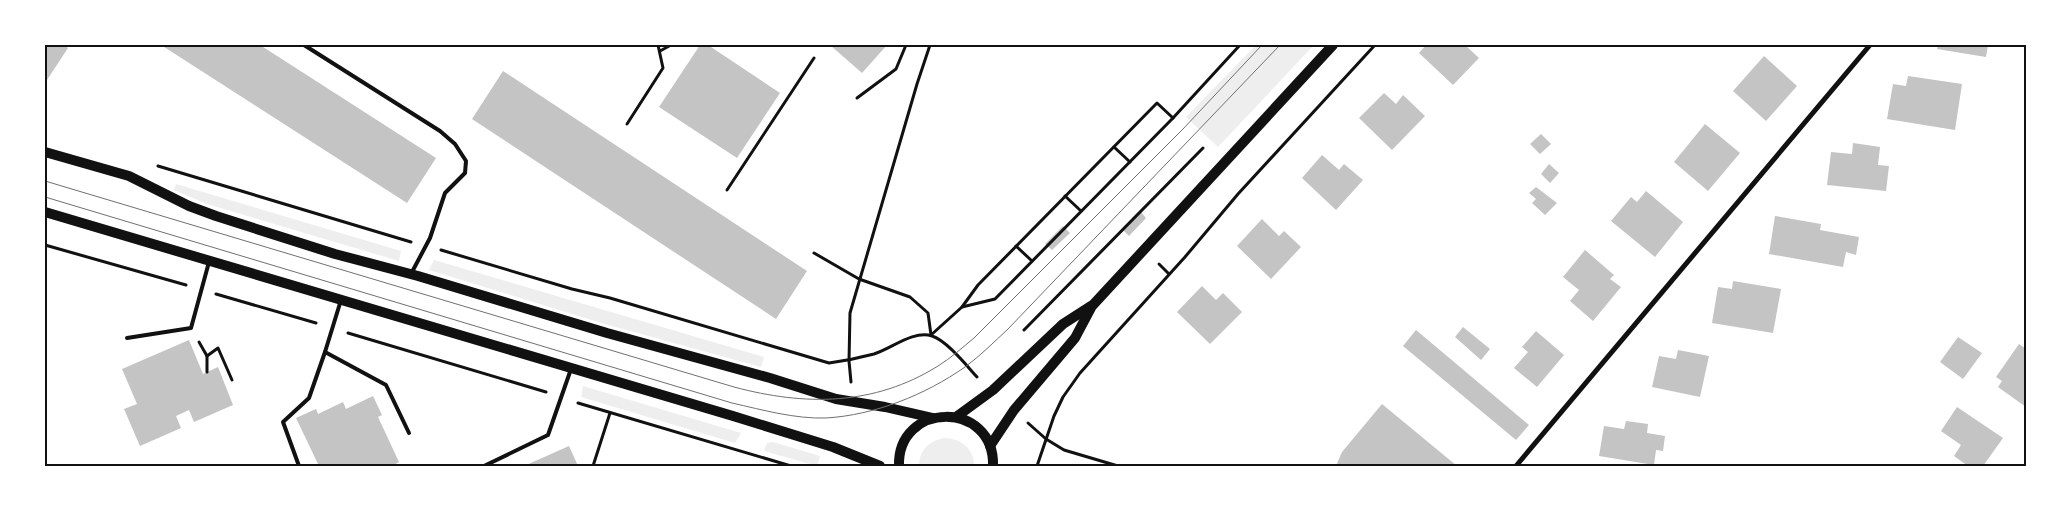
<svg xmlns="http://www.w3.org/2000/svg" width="2071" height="511" viewBox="0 0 2071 511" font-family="'Public Sans',sans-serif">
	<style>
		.green { fill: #eee }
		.building { fill: #c4c4c4 }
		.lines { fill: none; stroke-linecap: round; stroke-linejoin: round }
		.path { stroke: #111; stroke-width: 3 }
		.service { stroke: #111; stroke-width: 4 }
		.minor { stroke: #111; stroke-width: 5 }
		.secondary { stroke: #111; stroke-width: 10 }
		.tram { stroke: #707070; stroke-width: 1 }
		.neatline { fill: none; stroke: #111; stroke-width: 2 }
	</style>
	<rect width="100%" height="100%" fill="#fff"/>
	<g class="green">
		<polygon points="1256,45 1314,45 1218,147 1186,117"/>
		<polygon points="176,184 401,251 399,261 207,204 174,190"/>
		<polygon points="434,260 764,357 761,367 605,324 429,270"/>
		<polygon points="583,386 741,433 735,443 581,397"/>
		<path d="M 944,438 C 961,438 974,449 974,466 L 919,466 C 919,450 929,441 944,438 Z"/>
		<polygon points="773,442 820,456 817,466 764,451 767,443"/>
	</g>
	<g class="building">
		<polygon points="45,45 64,45 68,48 45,83"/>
		<polygon points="161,45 260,45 436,158 407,203"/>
		<polygon points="700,45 708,45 780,93 737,158 659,107"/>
		<polygon points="830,45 887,45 862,73"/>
		<polygon points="1426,45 1465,45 1479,58 1453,85 1419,53"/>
		<polygon points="1938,45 1988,45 1986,57 1937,49"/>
		<polygon points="1764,56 1797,86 1766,121 1733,91"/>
		<polygon points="503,71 807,271 776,319 472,119"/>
		<polygon points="1908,76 1962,84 1955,130 1887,119 1893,84 1906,86"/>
		<polygon points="1384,93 1396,104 1403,95 1425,116 1392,150 1359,118"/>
		<polygon points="1705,124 1740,153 1708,191 1674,162"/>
		<polygon points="1541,134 1551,144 1540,154 1530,144"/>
		<polygon points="1853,143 1880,147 1878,165 1889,166 1886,191 1827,185 1831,152 1852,154"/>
		<polygon points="1322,155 1339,170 1344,164 1363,180 1336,210 1302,178"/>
		<polygon points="1549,164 1559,173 1550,183 1541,174"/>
		<polygon points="1536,187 1557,203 1545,215 1532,203 1536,199 1529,193"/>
		<polygon points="1646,191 1683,222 1655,257 1611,221 1631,197 1637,202"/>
		<polygon points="1140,211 1146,218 1129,236 1122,229"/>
		<polygon points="1775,216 1821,224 1820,230 1859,237 1856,255 1846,252 1843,267 1769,254"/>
		<polygon points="1262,219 1279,236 1284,231 1301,247 1271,279 1237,246"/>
		<polygon points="1063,226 1070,233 1052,250 1045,244"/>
		<polygon points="1585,250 1614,275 1610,279 1621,287 1593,321 1570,301 1579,290 1563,277"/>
		<polygon points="1733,281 1781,289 1773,333 1712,323 1718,287 1732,289"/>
		<polygon points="1202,286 1216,300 1223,293 1242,312 1210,344 1177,312"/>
		<polygon points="1463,327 1490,349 1481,360 1455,337"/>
		<polygon points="1416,330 1529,425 1516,440 1403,346"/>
		<polygon points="1536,331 1564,355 1537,387 1514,368 1528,352 1522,347"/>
		<polygon points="1958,337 1982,353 1963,379 1940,362"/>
		<polygon points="189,340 203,374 218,367 233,405 194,422 189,410 176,416 181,428 140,446 124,409 137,404 122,369"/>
		<polygon points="2019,344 2026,349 2026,407 1998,387 2002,381 1996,377"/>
		<polygon points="1678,350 1709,356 1700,397 1652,387 1659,356 1676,359"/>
		<polygon points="373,396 382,415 378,417 399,462 392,466 319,466 296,418 316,409 318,414 343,402 346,409"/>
		<polygon points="1382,404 1457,466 1336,466 1342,452"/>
		<polygon points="1957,407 2003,438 1983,466 1968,466 1954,456 1961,445 1941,431"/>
		<polygon points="1626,421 1648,424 1647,433 1665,436 1663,451 1656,450 1654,465 1599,456 1604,426 1624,429"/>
		<polygon points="569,446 578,466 524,466"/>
	</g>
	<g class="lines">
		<g class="path">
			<polyline points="660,51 671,45"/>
			<polyline points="857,98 896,69 906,45"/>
			<polyline points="627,124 663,68 658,45"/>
			<polyline points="1114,147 1130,162"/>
			<polyline points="158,166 411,242"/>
			<polyline points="727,190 814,58"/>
			<polyline points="1065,196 1081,211"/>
			<polyline points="45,245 186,285"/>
			<polyline points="1016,246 1032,261"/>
			<path d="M 441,250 L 572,289 L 610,298 L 829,363 C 844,361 859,358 874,354 C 891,349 913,330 932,336 C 946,340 967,366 977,377"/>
			<polyline points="814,253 859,279 910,297 928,313 931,335"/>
			<polyline points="1159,264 1169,274"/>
			<polyline points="216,294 316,323"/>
			<polyline points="962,307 995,299 1173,118"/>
			<polyline points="1024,330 1203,148"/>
			<polyline points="348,333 546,392"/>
			<polyline points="931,335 962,307 978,285 1157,103 1173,118 1240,45"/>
			<polyline points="199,342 207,356 218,348 232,380"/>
			<polyline points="207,372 207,356"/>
			<polyline points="851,382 849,361 850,313 917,84 930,45"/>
			<polyline points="578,403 791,466"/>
			<polyline points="1028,423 1046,439 1064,450 1118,466"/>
			<polyline points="593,466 610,413"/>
			<polyline points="1037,466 1054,416 1063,397 1080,373 1185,257 1238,194 1375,45"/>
		</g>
		<g class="service">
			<polyline points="304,45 440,131 455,144 466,161 465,173 445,193 430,238 412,272"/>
			<polyline points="127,338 191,328 209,262"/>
			<polyline points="325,352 386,385 409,433"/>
			<polyline points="299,466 283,422 309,398 325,352 341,300"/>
			<polyline points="484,466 548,435 571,369"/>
		</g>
		<polyline class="minor" points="1516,466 1870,45"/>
		<g class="secondary">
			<polyline points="45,152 129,176 189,206 216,216 335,254 418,276 607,333 770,378 836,399 885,407 933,418"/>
			<polyline points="45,212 733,416 833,447 880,466"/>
			<polyline points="956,417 993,390 1063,324 1091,306"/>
			<polyline points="990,446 1014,410 1075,338 1092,306 1333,45"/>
			<path d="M 899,466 C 897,401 995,400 993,466"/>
		</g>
		<g class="tram">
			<path d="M 45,181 L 734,387 C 805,406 874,406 938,366 C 951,358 963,347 974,338 L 1183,129 L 1262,45"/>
			<path d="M 45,197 L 732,403 C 763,410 795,419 826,418 C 875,415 925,395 965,367 C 980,356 994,342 1008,329 L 1280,45"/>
		</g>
	</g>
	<rect width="2071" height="511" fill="none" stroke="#ffffff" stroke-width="92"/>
	<rect x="46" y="46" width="1979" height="419" class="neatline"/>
</svg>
